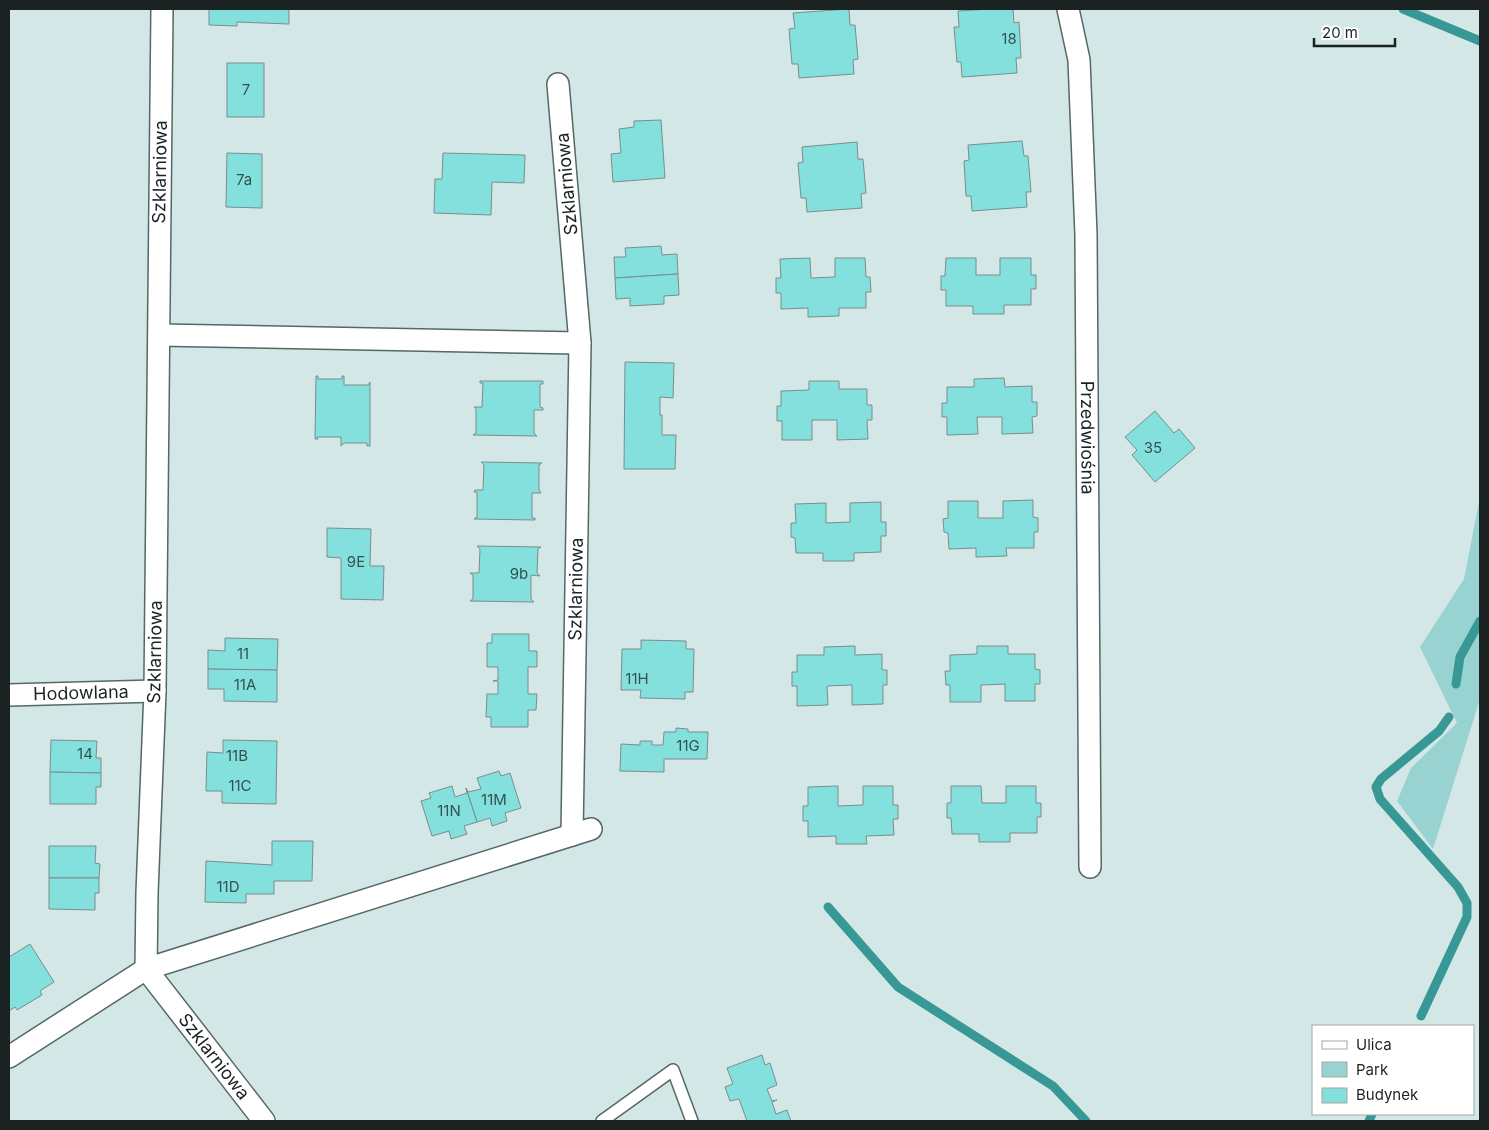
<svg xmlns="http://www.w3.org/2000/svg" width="1489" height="1130" viewBox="0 0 1489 1130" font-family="Inter,sans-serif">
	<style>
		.green { fill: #98d3d1 }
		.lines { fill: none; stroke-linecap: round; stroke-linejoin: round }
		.stream { stroke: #389896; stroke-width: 9 }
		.building { fill: #84e0dd; stroke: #7a8d8c }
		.lane-casing { stroke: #556766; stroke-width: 14 }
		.street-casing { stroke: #556766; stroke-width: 24 }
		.lane { stroke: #fff; stroke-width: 11 }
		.street { stroke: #fff; stroke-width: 21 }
		.labels { text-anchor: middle; stroke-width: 4.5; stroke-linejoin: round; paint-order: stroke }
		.number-label { font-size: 15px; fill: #355251 }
		.street-label { font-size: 18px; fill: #1b2322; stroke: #fff }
	</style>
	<rect width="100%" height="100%" fill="#d2e7e6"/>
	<polygon class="green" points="1480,497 1480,699 1433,849 1397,801 1411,768 1457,723 1420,647 1464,579"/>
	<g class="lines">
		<g class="stream">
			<polyline points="1403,9 1480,41"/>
			<polyline points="1456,684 1460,657 1480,621"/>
			<polyline points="828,907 898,987 1053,1086 1086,1121"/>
			<polyline points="1421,1016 1467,917 1467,903 1458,887 1380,799 1376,787 1381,779 1439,731 1449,717"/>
			<polyline points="1369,1121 1372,1114"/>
		</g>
	</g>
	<g class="building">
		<polygon points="209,9 289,9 289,24 237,22 237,26 209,25"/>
		<polygon points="849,9 850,25 855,25 858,59 853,60 854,74 799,78 798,64 792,64 789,29 795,28 793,13"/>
		<polygon points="990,9 1013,9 1014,23 1019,22 1021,58 1016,58 1017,73 962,77 961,62 957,62 954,27 959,27 958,11"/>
		<rect x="227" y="63" width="37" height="54"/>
		<polygon points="661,120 665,178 613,182 611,154 621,153 619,129 634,127 634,121"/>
		<polygon points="1022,141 1024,156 1028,156 1031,192 1026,192 1027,207 972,211 971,196 966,196 964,161 969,160 968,145"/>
		<polygon points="857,142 858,159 863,159 866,193 861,194 862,208 807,212 806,198 801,198 798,163 803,162 802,147"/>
		<polygon points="227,153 262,154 262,208 226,207"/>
		<polygon points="443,153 525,155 524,183 492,182 491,215 434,213 435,179 442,179"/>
		<polygon points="661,246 662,255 677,254 678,274 615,278 614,257 626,257 625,248"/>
		<polygon points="810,258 811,278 835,277 835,258 865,258 866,277 870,277 871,292 866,292 866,308 839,308 839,316 808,317 808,308 781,309 781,293 776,293 776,278 781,278 780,259"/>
		<polygon points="946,258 976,258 976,275 1000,275 1000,258 1031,258 1031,275 1036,275 1036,289 1031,289 1031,305 1004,305 1004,314 973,314 973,306 946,306 946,290 941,290 941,276 945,276"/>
		<polygon points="678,274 679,295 664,296 664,304 630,306 630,298 616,299 615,278"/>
		<polygon points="625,362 674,363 673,398 660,397 660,415 662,415 662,435 676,435 675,469 624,469"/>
		<polygon points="316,376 318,376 318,379 342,379 342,376 344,376 344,385 368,385 370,382 370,446 367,446 367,443 344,443 341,446 341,437 317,437 318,439 315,439"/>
		<polygon points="1004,378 1005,387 1032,386 1032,402 1037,402 1037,416 1032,417 1033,433 1002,434 1002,417 977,417 978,434 947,435 947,417 942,417 942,403 947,403 947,387 974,387 974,379"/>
		<polygon points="480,381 543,381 543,384 540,384 540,407 543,408 543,410 534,410 534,433 537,436 473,435 476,433 476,409 474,407 482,407 483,383 480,383"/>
		<polygon points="809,381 839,381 839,389 867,389 867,405 872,405 872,420 867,420 868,439 837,440 837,420 812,420 812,440 782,440 782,421 777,421 777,406 781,406 781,391 809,390"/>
		<polygon points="1155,411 1174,433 1179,429 1195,448 1155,482 1132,455 1137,450 1125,437"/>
		<polygon points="481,462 542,463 539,465 539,490 541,493 532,493 532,518 535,518 535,520 474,519 477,517 477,492 474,492 475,490 483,490 484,465"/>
		<polygon points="1033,500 1033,517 1038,518 1038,532 1034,532 1034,548 1006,548 1007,556 976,557 976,548 949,549 948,533 944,532 943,519 948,518 948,501 978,501 978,518 1003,518 1003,501"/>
		<polygon points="881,502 881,522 886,522 886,536 881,536 881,552 854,553 854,561 823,561 823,553 796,553 795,538 791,537 791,523 796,523 795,504 826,503 826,523 850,522 850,503"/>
		<polygon points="327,528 371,529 370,566 384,566 383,600 341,599 341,558 327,557"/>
		<polygon points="477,546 541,547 538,549 537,573 540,576 531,575 531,599 534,602 470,601 473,599 473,575 470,573 479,573 480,549"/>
		<polygon points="492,634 529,634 529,651 537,651 537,667 528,667 528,694 537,694 536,710 528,710 528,727 491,727 491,717 486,717 487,694 498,694 498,681 493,681 498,680 498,667 487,667 487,643 492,643"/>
		<polygon points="225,638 278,639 277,670 208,669 208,650 225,651"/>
		<polygon points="641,640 686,641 686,649 694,649 693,692 685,692 685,699 640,698 641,690 621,690 622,649 641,649"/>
		<polygon points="855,646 855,655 882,654 882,670 887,670 887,685 883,685 883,704 852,705 852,685 827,686 828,705 797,706 797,686 792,686 792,672 797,672 797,655 824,655 824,647"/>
		<polygon points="977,646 1008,646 1008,654 1035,654 1035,669 1040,670 1040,684 1035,684 1035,701 1005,701 1005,684 981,685 981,702 950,702 950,685 946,685 945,671 950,671 950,655 977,654"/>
		<polygon points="208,669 277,670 277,702 224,701 224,689 208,689"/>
		<polygon points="676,728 688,729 688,732 708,732 707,759 664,759 664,772 620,771 621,744 640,745 640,741 652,741 652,745 663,745 664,732 676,732"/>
		<polygon points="51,740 97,741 96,758 101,758 101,773 50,772"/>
		<polygon points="223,740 277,741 276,804 222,803 222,791 206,791 207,752 223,753"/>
		<polygon points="499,771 501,776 510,773 521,808 505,813 507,821 492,826 490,818 477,822 466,788 468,792 481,789 477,778"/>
		<polygon points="50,772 101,773 101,787 96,787 96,804 50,804"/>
		<polygon points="452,786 455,797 467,793 466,788 477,822 464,826 467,834 451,839 449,831 432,836 421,801 431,798 429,793"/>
		<polygon points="838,786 838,806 863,805 863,786 893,786 893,805 898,805 898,819 893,819 894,835 866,836 867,844 836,844 836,836 808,837 808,821 803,821 803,806 808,806 808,787"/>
		<polygon points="951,786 981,786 982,803 1006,803 1006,786 1036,786 1036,803 1041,803 1041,817 1037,817 1037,833 1010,833 1010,842 979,842 979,834 952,834 951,818 947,818 947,803 951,803"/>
		<polygon points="272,841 313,841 312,881 274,881 274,894 246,894 246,903 205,902 206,861 272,865"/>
		<polygon points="49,846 96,846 95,863 100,864 99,878 49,878"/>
		<polygon points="49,878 99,878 99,893 95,893 95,910 49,909"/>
		<polygon points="30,944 54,982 40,991 42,995 17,1010 15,1007 9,1011 9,957"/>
		<polygon points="762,1055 765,1065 770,1063 777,1085 767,1089 772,1101 777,1100 772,1102 776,1114 787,1110 791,1121 747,1121 739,1099 730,1101 725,1087 733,1084 727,1068"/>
	</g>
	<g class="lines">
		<defs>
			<polyline id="lane" points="602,1121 673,1070 692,1121"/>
			<g id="street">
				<path id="s1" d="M 162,9 L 155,691 L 147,893 L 146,969 L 264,1121"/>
				<path id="s2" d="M 1068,9 L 1079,60 L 1086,235 L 1090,867"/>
				<polyline points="159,335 580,343 558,84"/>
				<path id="s3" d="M 9,695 L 155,691"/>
				<path id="s4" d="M 572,835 L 580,343"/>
				<polyline points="9,1057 146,969 591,829"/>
			</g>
		</defs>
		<use href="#lane" class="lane-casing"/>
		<use href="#street" class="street-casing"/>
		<use href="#lane" class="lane"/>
		<use href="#street" class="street"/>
	</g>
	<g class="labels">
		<g class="number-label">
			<text x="1009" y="44">18</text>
			<text x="246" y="95">7</text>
			<text x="244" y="185">7a</text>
			<text x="1153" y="453">35</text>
			<text x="356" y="567">9E</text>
			<text x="519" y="579">9b</text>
			<text x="243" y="659">11</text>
			<text x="637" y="684">11H</text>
			<text x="245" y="690">11A</text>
			<text x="688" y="751">11G</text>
			<text x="85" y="759">14</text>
			<text x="237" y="761">11B</text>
			<text x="240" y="791">11C</text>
			<text x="494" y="805">11M</text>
			<text x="449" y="816">11N</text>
			<text x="228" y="892">11D</text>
		</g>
		<g class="street-label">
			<text transform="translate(160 172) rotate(-89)" y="6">Szklarniowa</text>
			<text transform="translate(567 184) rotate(-95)" y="6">Szklarniowa</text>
			<text dy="6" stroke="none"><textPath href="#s2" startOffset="430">Przedwiośnia</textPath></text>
			<text dy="6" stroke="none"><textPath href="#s4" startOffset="246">Szklarniowa</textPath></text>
			<text transform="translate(155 652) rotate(-89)" y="6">Szklarniowa</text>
			<text dy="6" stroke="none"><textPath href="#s3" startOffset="72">Hodowlana</textPath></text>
			<text dy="6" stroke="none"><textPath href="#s1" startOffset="1071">Szklarniowa</textPath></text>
		</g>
	</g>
	<rect width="1489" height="1130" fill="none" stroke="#1b2322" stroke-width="20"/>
	<rect x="1312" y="1025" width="162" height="90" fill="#ffffff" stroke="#a4a7a7"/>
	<rect x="1322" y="1041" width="25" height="8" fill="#ffffff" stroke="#a4a7a7"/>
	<text x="1356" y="1050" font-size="15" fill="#1b2322">Ulica</text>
	<rect x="1322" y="1062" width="25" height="15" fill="#98d3d1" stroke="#a4a7a7"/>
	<text x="1356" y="1075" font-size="15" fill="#1b2322">Park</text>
	<rect x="1322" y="1088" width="25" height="15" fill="#84e0dd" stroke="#a4a7a7"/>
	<text x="1356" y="1100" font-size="15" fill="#1b2322">Budynek</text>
	<path d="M1314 38v8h81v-8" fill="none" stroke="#1b2322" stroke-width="2.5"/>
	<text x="1322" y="38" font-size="15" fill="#1b2322" stroke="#ffffff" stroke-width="4" paint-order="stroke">20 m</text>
</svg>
